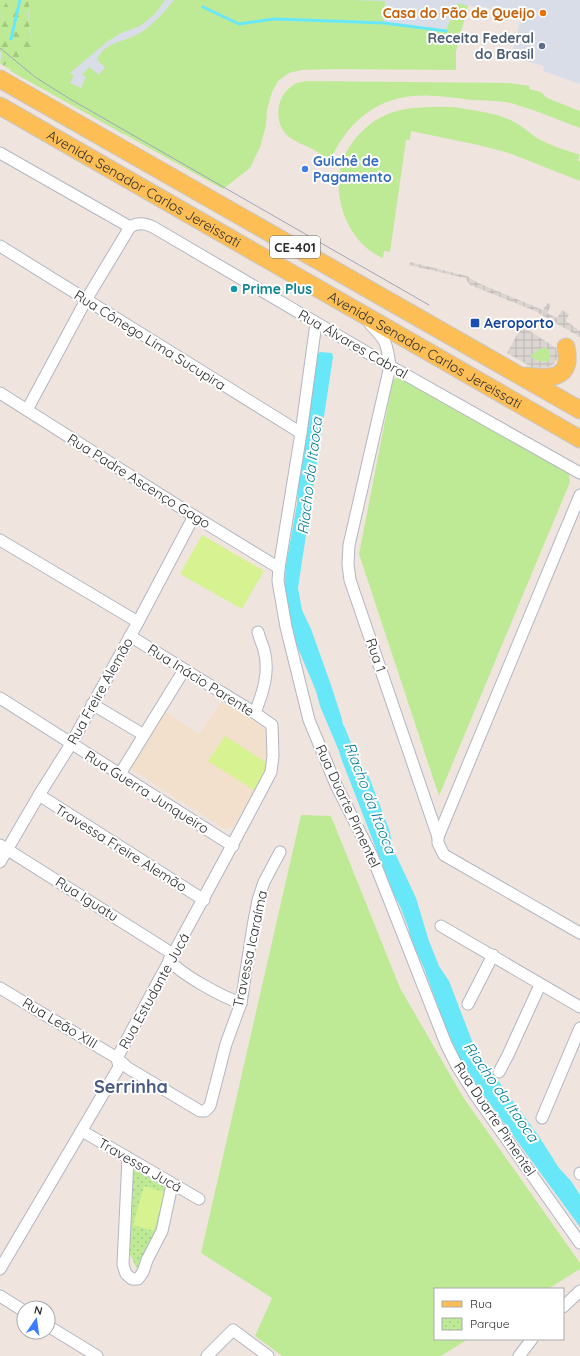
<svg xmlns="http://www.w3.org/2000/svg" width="580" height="1356" viewBox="0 0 580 1356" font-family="Quicksand,sans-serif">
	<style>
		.education { fill: #f2e0cc }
		.airport { fill: #d9dde8 }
		.grass { fill: #beea96 }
		.forest { fill: url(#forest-firs) }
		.park { fill: url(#park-dots) }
		.pitch { fill: #d6f291 }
		.plaza { fill: url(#plaza-grid); fill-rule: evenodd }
		.water { fill: #68e7f9 }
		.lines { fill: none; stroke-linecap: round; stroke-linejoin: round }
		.stream { stroke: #68e7f9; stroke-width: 3 }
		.minor-casing { stroke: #b2b6c1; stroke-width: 13 }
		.primary-casing { stroke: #c8c8c8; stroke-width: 19 }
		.minor { stroke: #fff; stroke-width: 11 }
		.primary { stroke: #fdbe55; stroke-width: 17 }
		.tram { stroke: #9fa6b8; stroke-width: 1 }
		.food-dot { fill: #e8710a; stroke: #fff; stroke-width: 1.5 }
		.service-dot { fill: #5c6f8a; stroke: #fff; stroke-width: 1.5 }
		.shop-dot { fill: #3f7fe0; stroke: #fff; stroke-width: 1.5 }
		.culture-dot { fill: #0f9aa8; stroke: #fff; stroke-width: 1.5 }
		.transit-dot { fill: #1a4fb4; stroke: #fff; stroke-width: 1.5 }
		.labels { text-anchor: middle; stroke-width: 4; stroke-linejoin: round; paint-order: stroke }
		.shield { fill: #fff; stroke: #6b6b6b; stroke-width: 1 }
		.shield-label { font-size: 13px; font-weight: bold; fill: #2c2c2c }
		.food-label { font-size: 14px; font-weight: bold; fill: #c56008; stroke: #fff; text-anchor: end }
		.service-label { font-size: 14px; font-weight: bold; fill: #4e5e75; stroke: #fff; text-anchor: end }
		.shop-label { font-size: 14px; font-weight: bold; fill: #366cbe; stroke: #fff; text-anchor: start }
		.street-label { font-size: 14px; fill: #2c2c2c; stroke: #fff }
		.culture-label { font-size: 14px; font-weight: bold; fill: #0d838f; stroke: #fff; text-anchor: start }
		.transit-label { font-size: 14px; font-weight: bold; fill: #164399; stroke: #fff; text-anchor: start }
		.water-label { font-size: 15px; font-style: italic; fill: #047c9c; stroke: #fff }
		.district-label { font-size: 18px; font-weight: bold; fill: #485a82; stroke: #fff }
	</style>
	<defs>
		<pattern id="forest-firs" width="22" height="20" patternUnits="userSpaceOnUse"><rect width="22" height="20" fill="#beea96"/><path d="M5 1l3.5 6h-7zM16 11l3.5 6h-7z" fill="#a3c981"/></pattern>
		<pattern id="park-dots" width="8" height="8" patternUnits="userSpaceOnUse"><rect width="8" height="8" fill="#beea96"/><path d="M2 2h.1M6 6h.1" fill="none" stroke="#a3c981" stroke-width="1.8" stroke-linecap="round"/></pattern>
		<pattern id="plaza-grid" width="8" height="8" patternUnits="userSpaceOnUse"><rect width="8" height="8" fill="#dbd5d1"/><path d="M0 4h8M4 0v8" fill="none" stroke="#bcb7b4"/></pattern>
	</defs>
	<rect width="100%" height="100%" fill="#efe5de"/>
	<polygon class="education" points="222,701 268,730 271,764 233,827 224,829 127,766 163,710 199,734"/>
	<polygon class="airport" points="0,0 580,0 580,84 543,71 544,66 511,57 521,17 484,7 468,6 456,51 390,41 124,121 128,128 122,134 0,63"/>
	<g class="grass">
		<polygon points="0,0 7,0 3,9 2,28 0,30"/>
		<path d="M 30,0 L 165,0 L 155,14 L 140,26 L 121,33 L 108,41 L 70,73 L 74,76 L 70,83 L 81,88 L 86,77 L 82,75 L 89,67 L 99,75 L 105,67 L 97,60 C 104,40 129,42 143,31 C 155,23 165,11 174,0 L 352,0 L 385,1 L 384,23 L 446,30 L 458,3 L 468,6 L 456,51 L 456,70 L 334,69 L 302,70 L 289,73 L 278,81 L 272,92 L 267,110 L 266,126 L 260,147 L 250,168 L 223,189 L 10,71 L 11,70 L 4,66 L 11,57 L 21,57 L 33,41 C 28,27 28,14 30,0 Z"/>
		<path d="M 307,81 L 509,83 L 530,86 L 529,89 L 541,92 L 547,98 L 580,111 L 580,128 C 559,120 538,111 517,105 C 504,100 485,101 472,100 C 447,97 420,92 396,99 C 366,107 343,131 331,159 L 329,161 C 324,157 320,153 314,150 C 306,145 297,143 289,137 C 272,123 276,94 295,84 C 298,82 303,82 307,81 Z"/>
		<path d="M 453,107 C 471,110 491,112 508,119 C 519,123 527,131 537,138 C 550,146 566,150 580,155 L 578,160 L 580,162 L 580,181 L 509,153 L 478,145 L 411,131 L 410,140 L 406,140 L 390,252 L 384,251 L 383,258 C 347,243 329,193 344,157 C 351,142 362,129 376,120 C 400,105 426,107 453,107 Z"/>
		<polygon points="546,347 551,354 548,362 538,361 529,356 539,349"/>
		<polygon points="398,377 569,474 570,482 439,796 359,554 393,380"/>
		<polygon points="301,815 331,816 400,988 463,1097 580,1263 580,1269 548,1289 435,1289 435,1339 468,1339 441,1356 282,1356 255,1336 272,1298 201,1253"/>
	</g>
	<polygon class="forest" points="7,0 30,0 28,14 30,33 33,41 32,53 21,57 11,57 4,66 0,63 2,54 0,51 0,30 2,27 3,9"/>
	<polygon class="park" points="134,1169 170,1190 157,1233 137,1269 130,1254 127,1232"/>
	<g class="pitch">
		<polygon points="202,535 264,571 242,609 180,574"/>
		<polygon points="225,736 270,765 254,790 208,761"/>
		<polygon points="144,1186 165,1192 154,1231 133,1225"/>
	</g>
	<g class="plaza">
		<polygon points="410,262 467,276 478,283 543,310 547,303 551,305 547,313 557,318 562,310 569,314 566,321 580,331 580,337 535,311 470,285 465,278 409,265"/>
		<path d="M 522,326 L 556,348 L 558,356 L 554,364 L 550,367 L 533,368 L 507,353 ZM 546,347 L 551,354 L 548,362 L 538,361 L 530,356 L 539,349 Z"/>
	</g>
	<polygon class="water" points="320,352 332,353 333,357 301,568 298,588 302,610 311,629 331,685 342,719 345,737 369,777 389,829 394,851 416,898 429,941 439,966 449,981 474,1046 504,1089 538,1135 559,1168 571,1181 580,1195 580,1227 463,1067 442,1018 424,968 412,942 408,927 400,906 394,895 341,758 339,751 320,706 316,691 292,634 284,593 286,565 297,504 300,466 318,354"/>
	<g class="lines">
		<g class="stream">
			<polyline points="203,7 239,24 274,19 304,20 384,23 446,31"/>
			<polyline points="11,39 20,0"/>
			<polyline points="343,727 353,752"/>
		</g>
		<defs>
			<g id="minor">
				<polyline points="0,153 130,227"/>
				<path d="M 130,227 C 138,222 145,223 153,227 L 390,366 L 580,473"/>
				<polyline points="0,246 301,433"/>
				<polyline points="316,323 301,433 279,568 278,581 286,627 309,720 336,785 372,856 446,1044 457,1066 476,1096 580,1243"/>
				<path d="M 370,324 C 386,340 387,343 390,366 L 349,545 L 348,564 L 350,580 L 438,837 L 438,843 L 444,855 L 580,933"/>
				<polyline points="0,393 194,516 279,568"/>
				<polyline points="27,410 86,300 130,227"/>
				<polyline points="0,540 138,622"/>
				<polyline points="0,698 233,846"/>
				<polyline points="92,704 144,735"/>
				<path d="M 255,713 C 263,692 270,672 264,650 C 262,643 260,640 258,632"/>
				<polyline points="120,774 184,670"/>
				<polyline points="39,795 204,900"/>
				<polyline points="438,837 580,495"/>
				<polyline points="0,845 173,954"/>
				<polyline points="0,862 39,795 71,744 138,622 194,516"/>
				<polyline points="441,926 580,1007"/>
				<path d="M 169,960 C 182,975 222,997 241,1003"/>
				<polyline points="0,988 117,1058 128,1068 200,1111 205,1111 210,1106 226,1044 241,1003 253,926 258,900 264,882 280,852"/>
				<polyline points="468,1004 493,955"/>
				<polyline points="499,1072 508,1055 540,985"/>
				<polyline points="542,1118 580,1028"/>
				<polyline points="82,1131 199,1199"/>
				<polyline points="128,1158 123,1265 126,1274 132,1279 138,1279 143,1272 147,1260 162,1231 172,1185"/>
				<polyline points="580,1174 580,1173"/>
				<path d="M 0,1269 L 119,1067 L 117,1058 C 168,962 221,868 271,772 L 273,756 L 272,725 L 255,713 L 130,636"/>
				<polyline points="0,1296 24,1311"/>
				<polyline points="563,1307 580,1291"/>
				<polyline points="48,1326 97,1356"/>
				<polyline points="207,1356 233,1330 268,1356"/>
				<polyline points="519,1356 532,1339"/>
			</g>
			<g id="primary">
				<polyline points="0,79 580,410"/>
				<path id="s1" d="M 0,106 L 580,439"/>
				<path d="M 526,376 C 549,379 573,380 566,347"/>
			</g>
		</defs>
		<use href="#minor" class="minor-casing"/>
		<use href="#primary" class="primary-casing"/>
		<use href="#minor" class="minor"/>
		<use href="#primary" class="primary"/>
		<polyline class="tram" points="0,48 35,77 70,99 429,305"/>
	</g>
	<circle class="food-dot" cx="543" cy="13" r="4"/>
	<circle class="service-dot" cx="542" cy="46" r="4"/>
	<circle class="shop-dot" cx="305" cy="169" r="4"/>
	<circle class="culture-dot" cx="234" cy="289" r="4"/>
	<rect class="transit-dot" x="470" y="318" width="10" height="10" rx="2"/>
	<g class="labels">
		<rect class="shield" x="270" y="236" width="50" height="22" rx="3"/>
		<g class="shield-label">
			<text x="295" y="252">CE-401</text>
		</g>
		<g class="food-label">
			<text x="535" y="18">Casa do Pão de Queijo</text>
		</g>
		<g class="service-label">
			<text x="534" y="43">Receita Federal<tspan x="534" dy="16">do Brasil</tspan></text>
		</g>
		<g class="shop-label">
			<text x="313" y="166">Guichê de<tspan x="313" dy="16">Pagamento</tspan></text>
		</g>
		<g class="street-label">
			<text dy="5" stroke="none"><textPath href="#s1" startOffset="166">Avenida Senador Carlos Jereissati</textPath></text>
			<text transform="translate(150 340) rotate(32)" y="5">Rua Cônego Lima Sucupira</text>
			<text transform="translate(353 344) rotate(30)" y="5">Rua Álvares Cabral</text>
			<text dy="5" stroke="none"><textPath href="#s1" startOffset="490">Avenida Senador Carlos Jereissati</textPath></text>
			<text transform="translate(139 481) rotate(32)" y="5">Rua Padre Ascenço Gago</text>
			<text transform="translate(376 655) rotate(71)" y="5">Rua 1</text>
			<text transform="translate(201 680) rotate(32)" y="5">Rua Inácio Parente</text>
			<text transform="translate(100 691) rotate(-61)" y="5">Rua Freire Alemão</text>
			<text transform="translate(147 792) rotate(32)" y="5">Rua Guerra Junqueiro</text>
			<text transform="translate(348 806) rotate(65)" y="5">Rua Duarte Pimentel</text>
			<text transform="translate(121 848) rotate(32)" y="5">Travessa Freire Alemão</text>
			<text transform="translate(87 899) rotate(32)" y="5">Rua Iguatu</text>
			<text transform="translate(250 949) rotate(-78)" y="5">Travessa Icaraíma</text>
			<text transform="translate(154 991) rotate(-61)" y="5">Rua Estudante Jucá</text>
			<text transform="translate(60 1023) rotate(31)" y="5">Rua Leão XIII</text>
			<text transform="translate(495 1119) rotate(56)" y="5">Rua Duarte Pimentel</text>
			<text transform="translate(140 1165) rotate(30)" y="5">Travessa Jucá</text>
		</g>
		<g class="culture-label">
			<text x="242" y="294">Prime Plus</text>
		</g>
		<g class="transit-label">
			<text x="484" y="328">Aeroporto</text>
		</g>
		<g class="water-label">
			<text transform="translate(310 476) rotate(-83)" y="5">Riacho da Itaoca</text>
			<text transform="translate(370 798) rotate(69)" y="5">Riacho da Itaoca</text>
			<text transform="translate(501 1092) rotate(55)" y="5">Riacho da Itaoca</text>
		</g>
		<g class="district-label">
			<text x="131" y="1093">Serrinha</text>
		</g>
	</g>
	<rect x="434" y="1288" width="130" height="52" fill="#ffffff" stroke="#ababab"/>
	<rect x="442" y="1301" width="20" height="6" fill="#fdbe55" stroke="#ababab"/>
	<text x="470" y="1308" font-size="12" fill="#2c2c2c">Rua</text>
	<rect x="442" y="1318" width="20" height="12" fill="url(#park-dots)" stroke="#ababab"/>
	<text x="470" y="1328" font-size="12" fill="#2c2c2c">Parque</text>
	<g transform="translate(36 1320) rotate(13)"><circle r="19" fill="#ffffff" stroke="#ababab"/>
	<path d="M0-3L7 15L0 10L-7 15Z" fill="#3a7bff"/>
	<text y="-6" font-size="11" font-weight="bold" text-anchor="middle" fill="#2c2c2c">N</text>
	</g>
</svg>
